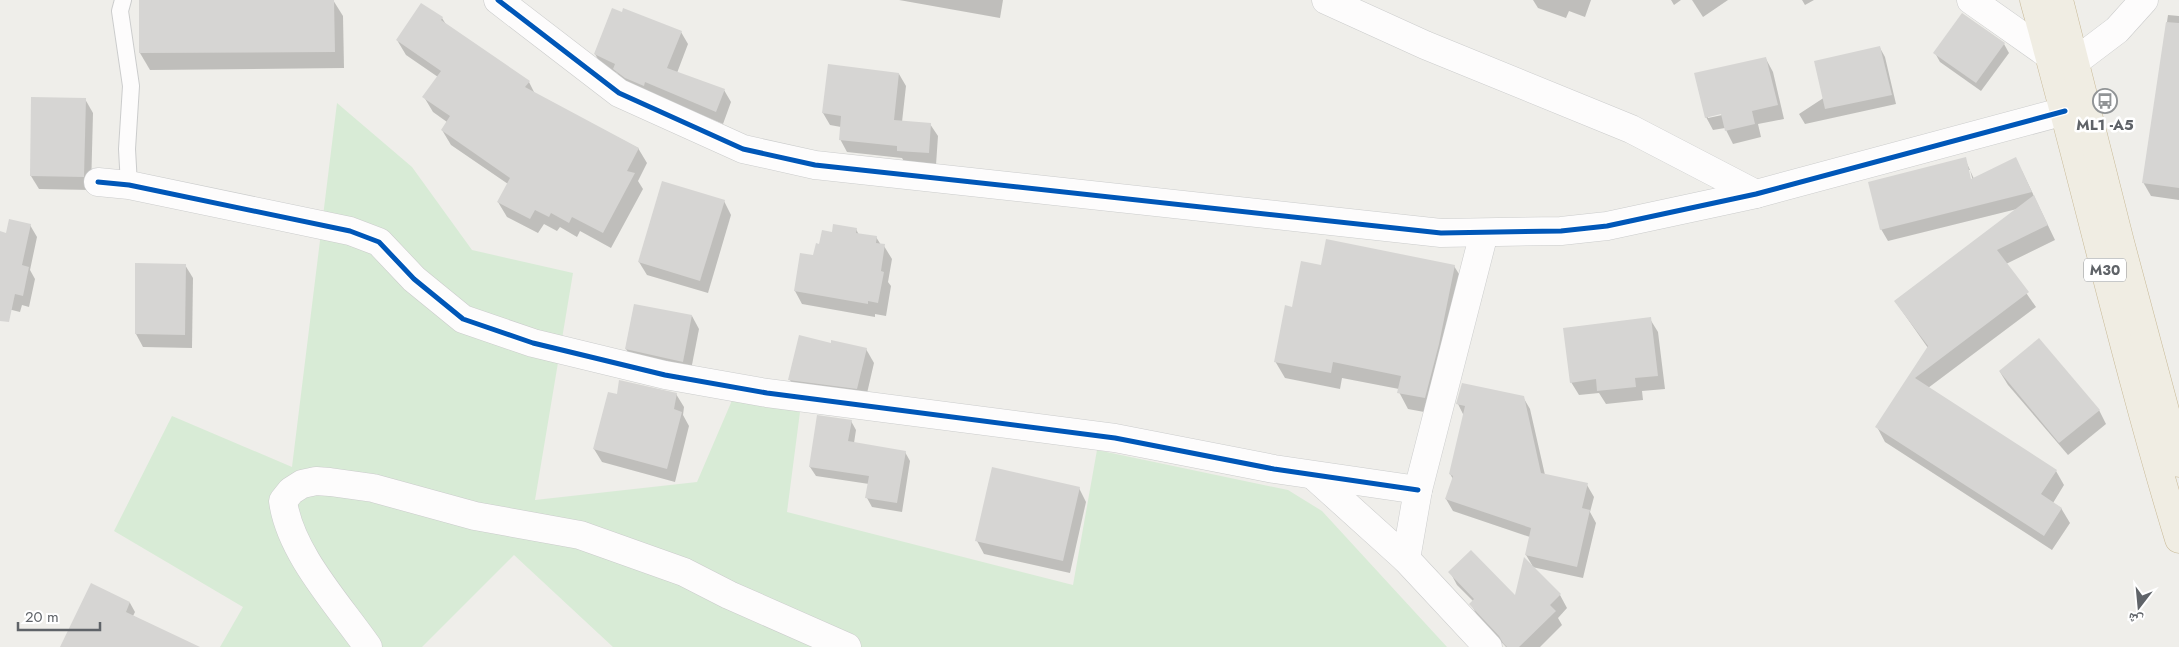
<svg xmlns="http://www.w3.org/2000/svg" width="2179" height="647" viewBox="0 0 2179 647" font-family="Jost,'Noto Naskh Arabic',sans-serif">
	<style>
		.green { fill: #d8ebd6 }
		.shadow { fill: #0003; fill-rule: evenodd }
		.building { fill: #d6d5d3 }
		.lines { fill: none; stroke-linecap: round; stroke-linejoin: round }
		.lane-casing { stroke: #cbcccc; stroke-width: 18 }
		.street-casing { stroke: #cbcccc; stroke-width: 29 }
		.highway-casing { stroke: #c8b996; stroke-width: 29 }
		.lane { stroke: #fdfcfc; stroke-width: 16 }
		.street { stroke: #fdfcfc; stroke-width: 28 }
		.highway { stroke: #f0ede3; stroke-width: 28 }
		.cycleway-casing { stroke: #fff; stroke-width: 8 }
		.cycleway { stroke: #0057b8; stroke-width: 5 }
		.labels { text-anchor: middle; stroke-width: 5; stroke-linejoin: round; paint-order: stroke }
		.shield { fill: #fff; stroke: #8f9295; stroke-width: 1 }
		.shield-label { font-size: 14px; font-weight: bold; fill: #5f6368 }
		.poi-label { font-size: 15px; font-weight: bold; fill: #5f6368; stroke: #fff }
	</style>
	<rect width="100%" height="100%" fill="#efeeea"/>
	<polygon class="green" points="337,103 412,167 472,250 573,273 535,500 697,482 733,398 800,412 787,512 1073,585 1097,450 1288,490 1322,511 1447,647 613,647 514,555 422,647 220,647 243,607 114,531 172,416 292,467"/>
	<g class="shadow">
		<polygon points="333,0 343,16 344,68 150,70 140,53"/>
		<polygon points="899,0 1003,0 1000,18"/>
		<polygon points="1533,0 1591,0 1585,17 1569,11 1566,18 1538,8"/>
		<polygon points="1671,0 1681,0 1674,5"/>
		<polygon points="1692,0 1728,0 1703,17"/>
		<polygon points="1802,0 1814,0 1805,5"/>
		<polygon points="622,14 681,32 688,44 677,73 724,90 731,102 723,124 622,81 617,73 602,66 595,54"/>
		<polygon points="2168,15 2179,16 2179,200 2151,196 2143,182"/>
		<polygon points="442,18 447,26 529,82 535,94 638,148 647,163 638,181 643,189 611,248 580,231 577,237 560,227 557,231 544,224 538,233 507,217 498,202 508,184 451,145 442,130 447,122 433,112 424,97 438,77 406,55 397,40"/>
		<polygon points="2004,44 2009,53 1981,91 1940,62 1935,53"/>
		<polygon points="1880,48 1885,57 1896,104 1805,124 1799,114 1851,80"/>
		<path d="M 1766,59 L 1773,72 L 1784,119 L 1758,124 L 1761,137 L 1733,144 L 1725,128 L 1713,130 L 1706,117 ZM 1726,112 L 1727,114 L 1708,118 L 1708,116 Z"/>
		<polygon points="899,74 906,86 902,122 930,124 938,136 936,165 905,163 902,158 847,152 840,139 841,127 830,125 823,113"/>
		<polygon points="85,99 93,113 91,190 39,189 31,176"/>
		<path d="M 1965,159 L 1974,179 L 2022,171 L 2055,240 L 2006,264 L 2036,307 L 1928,388 L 2056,471 L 2064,485 L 2053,503 L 2061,508 L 2070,523 L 2052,550 L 1885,442 L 1877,427 L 1928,348 L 1895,301 L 2017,209 L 1888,241 L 1881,229 ZM 1967,170 L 1970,170 L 1974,185 L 1971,185 Z"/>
		<polygon points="724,201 731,215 708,293 647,275 639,262"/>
		<polygon points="30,225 37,237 30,270 35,279 29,307 22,305 20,312 0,307 0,233 7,234"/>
		<polygon points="856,229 859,235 876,237 881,245 884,246 892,259 888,282 891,286 886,316 875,314 875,317 802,304 795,291 820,245 833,233"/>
		<polygon points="185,265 193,278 192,348 143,347 136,334"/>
		<polygon points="1322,266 1454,266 1464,282 1435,414 1408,409 1399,392 1399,389 1342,378 1340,389 1285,378 1275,361 1293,308"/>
		<polygon points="692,316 699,329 690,375 634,362 626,349"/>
		<polygon points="1650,319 1658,332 1665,389 1642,391 1643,400 1606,404 1599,393 1579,395 1571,382"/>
		<polygon points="866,349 874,363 865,402 797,393 790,380"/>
		<polygon points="2000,372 2099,410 2106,424 2068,455 2008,385"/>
		<polygon points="676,394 684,407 683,415 689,426 675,482 602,462 594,449 618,396"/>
		<polygon points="1523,397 1530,409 1545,475 1587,485 1594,497 1590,512 1596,523 1583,578 1532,567 1560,595 1567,608 1558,618 1562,625 1540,647 1506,647 1478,617 1471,604 1473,601 1457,585 1450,572 1516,597 1532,565 1526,555 1530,537 1453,511 1446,499 1453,479 1450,474 1464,416 1458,404"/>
		<polygon points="851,421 856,430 854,443 905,452 910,461 902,512 872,507 867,498 869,484 816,476 810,467"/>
		<polygon points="1079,488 1086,502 1070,573 984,554 977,541"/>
		<polygon points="92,585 130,603 135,612 133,616 197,647 61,647"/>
	</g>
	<g class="building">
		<polygon points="139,0 334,0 335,52 139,53"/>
		<polygon points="421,3 443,17 441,20 530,81 525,87 639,148 627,171 635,173 603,233 572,217 569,223 551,213 549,217 535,210 530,219 497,202 510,178 441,130 450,116 422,97 441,71 396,40"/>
		<polygon points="612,8 622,12 623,8 682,31 667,68 725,89 716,112 645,82 644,86 625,78 613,69 615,64 594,54"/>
		<polygon points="1962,13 2005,43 1976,83 1933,53"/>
		<polygon points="2166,22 2179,23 2179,188 2142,183"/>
		<polygon points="1880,46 1892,95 1825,109 1814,61"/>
		<polygon points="1766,57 1778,105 1752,111 1755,124 1725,131 1721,114 1705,118 1694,73"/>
		<polygon points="828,64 899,73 894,120 931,123 929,153 897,151 897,146 839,140 841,116 822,113"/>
		<polygon points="31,97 86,98 84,177 30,176"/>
		<polygon points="1966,157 1971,179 2016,157 2032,192 1880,230 1868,182"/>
		<polygon points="662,181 725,200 700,281 638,262"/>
		<polygon points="2034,195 2048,225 1997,250 2029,292 1915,378 2057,470 2041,494 2062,508 2044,536 1875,427 1928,346 1894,301"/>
		<polygon points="9,219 31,224 22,265 29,267 23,296 15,294 9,322 0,321 0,231 6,233"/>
		<polygon points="833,224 857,228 856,233 877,236 876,243 885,244 881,271 884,272 878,303 868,301 868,304 794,291 800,253 813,255 816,243 819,244 822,230 832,232"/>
		<polygon points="1326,239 1455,265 1439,344 1425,398 1397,393 1401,376 1333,362 1331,373 1274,362 1285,305 1292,307 1301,261 1321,265"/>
		<polygon points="135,263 186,264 185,335 135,334"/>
		<polygon points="634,304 692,315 683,362 625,349"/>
		<polygon points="1651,317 1658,376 1635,378 1636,387 1597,391 1596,379 1570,383 1563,328"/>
		<polygon points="799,335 831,343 831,340 867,348 857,389 788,380"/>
		<polygon points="2039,338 2100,410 2059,443 1999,371"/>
		<polygon points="619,380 677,393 674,409 682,412 667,469 593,449 608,392 617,394"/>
		<polygon points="1462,383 1524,396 1541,473 1588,483 1582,508 1590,510 1577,567 1525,555 1531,528 1445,499 1453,476 1449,474 1465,406 1456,404"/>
		<polygon points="817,415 852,420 848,441 906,451 897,503 865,498 869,476 809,467"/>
		<polygon points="992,467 1080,487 1063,561 975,541"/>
		<polygon points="1471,550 1515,595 1524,557 1561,594 1550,605 1556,611 1519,647 1507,647 1503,643 1499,636 1469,604 1474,599 1448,572"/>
		<polygon points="91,583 130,602 126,612 200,647 60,647"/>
	</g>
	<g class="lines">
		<defs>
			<polyline id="lane" points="123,0 120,11 131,86 127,149 129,185"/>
			<g id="street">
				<polyline points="498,0 619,93 743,149 815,165 1441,233 1561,231 1607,226 1756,194 2065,111"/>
				<polyline points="1326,0 1425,45 1631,129 1756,194"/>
				<polyline points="1971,0 2049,55"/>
				<polyline points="2076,61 2117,30 2144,0"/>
				<polyline points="98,182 129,185 350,231 379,242 414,279 463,319 533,343 665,375 767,393 1115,438 1274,469 1418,490"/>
				<polyline points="1484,233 1418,490 1406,559 1488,647"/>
				<polyline points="1314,476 1406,559"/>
				<path d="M 368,647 C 338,604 290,553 283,501 L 291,491 L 302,484 L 316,481 L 330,482 L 373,488 L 475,516 L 580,535 L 684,572 L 729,595 L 847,647"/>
			</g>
			<g id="highway">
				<path d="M 2034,0 C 2084,179 2125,362 2179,539"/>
				<polyline points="2059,0 2120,242 2179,463"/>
			</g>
		</defs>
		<use href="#lane" class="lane-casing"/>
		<use href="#street" class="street-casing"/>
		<use href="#highway" class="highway-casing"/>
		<use href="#lane" class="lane"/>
		<use href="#street" class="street"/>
		<use href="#highway" class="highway"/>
		<defs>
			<g id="cycleway">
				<polyline points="498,0 619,93 743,149 815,165 1441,233 1561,231 1607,226 1756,194 2065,111"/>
				<polyline points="98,182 129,185 350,231 379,242 414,279 463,319 533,343 665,375 767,393 1115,438 1274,469 1418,490"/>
			</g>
		</defs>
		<use href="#cycleway" class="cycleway-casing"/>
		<use href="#cycleway" class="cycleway"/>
	</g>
	<defs>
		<symbol id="bus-ring" viewBox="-11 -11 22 22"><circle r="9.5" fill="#fff" stroke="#919496" stroke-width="1.5"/><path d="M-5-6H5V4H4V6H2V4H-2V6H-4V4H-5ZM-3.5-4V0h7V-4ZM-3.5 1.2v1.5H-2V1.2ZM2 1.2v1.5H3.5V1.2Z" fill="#919496"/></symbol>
	</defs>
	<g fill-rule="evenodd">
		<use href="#bus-ring" x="2091" y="87" width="28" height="28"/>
	</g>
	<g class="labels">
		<rect class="shield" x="2084" y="258.5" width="42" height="23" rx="4"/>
		<g class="shield-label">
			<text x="2105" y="275">M30</text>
		</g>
		<g class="poi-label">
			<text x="2105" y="130">ML1 -A5</text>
		</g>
	</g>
	<g transform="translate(2139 607) rotate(196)" stroke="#ffffff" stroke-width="4" paint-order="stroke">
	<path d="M0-4L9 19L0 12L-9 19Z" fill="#5f6368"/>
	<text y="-8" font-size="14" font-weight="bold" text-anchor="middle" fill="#5f6368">ش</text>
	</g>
	<path d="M18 622v8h82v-8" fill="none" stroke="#5f6368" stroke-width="2.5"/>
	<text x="25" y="622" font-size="15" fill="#5f6368" stroke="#ffffff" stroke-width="4" paint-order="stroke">20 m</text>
</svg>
